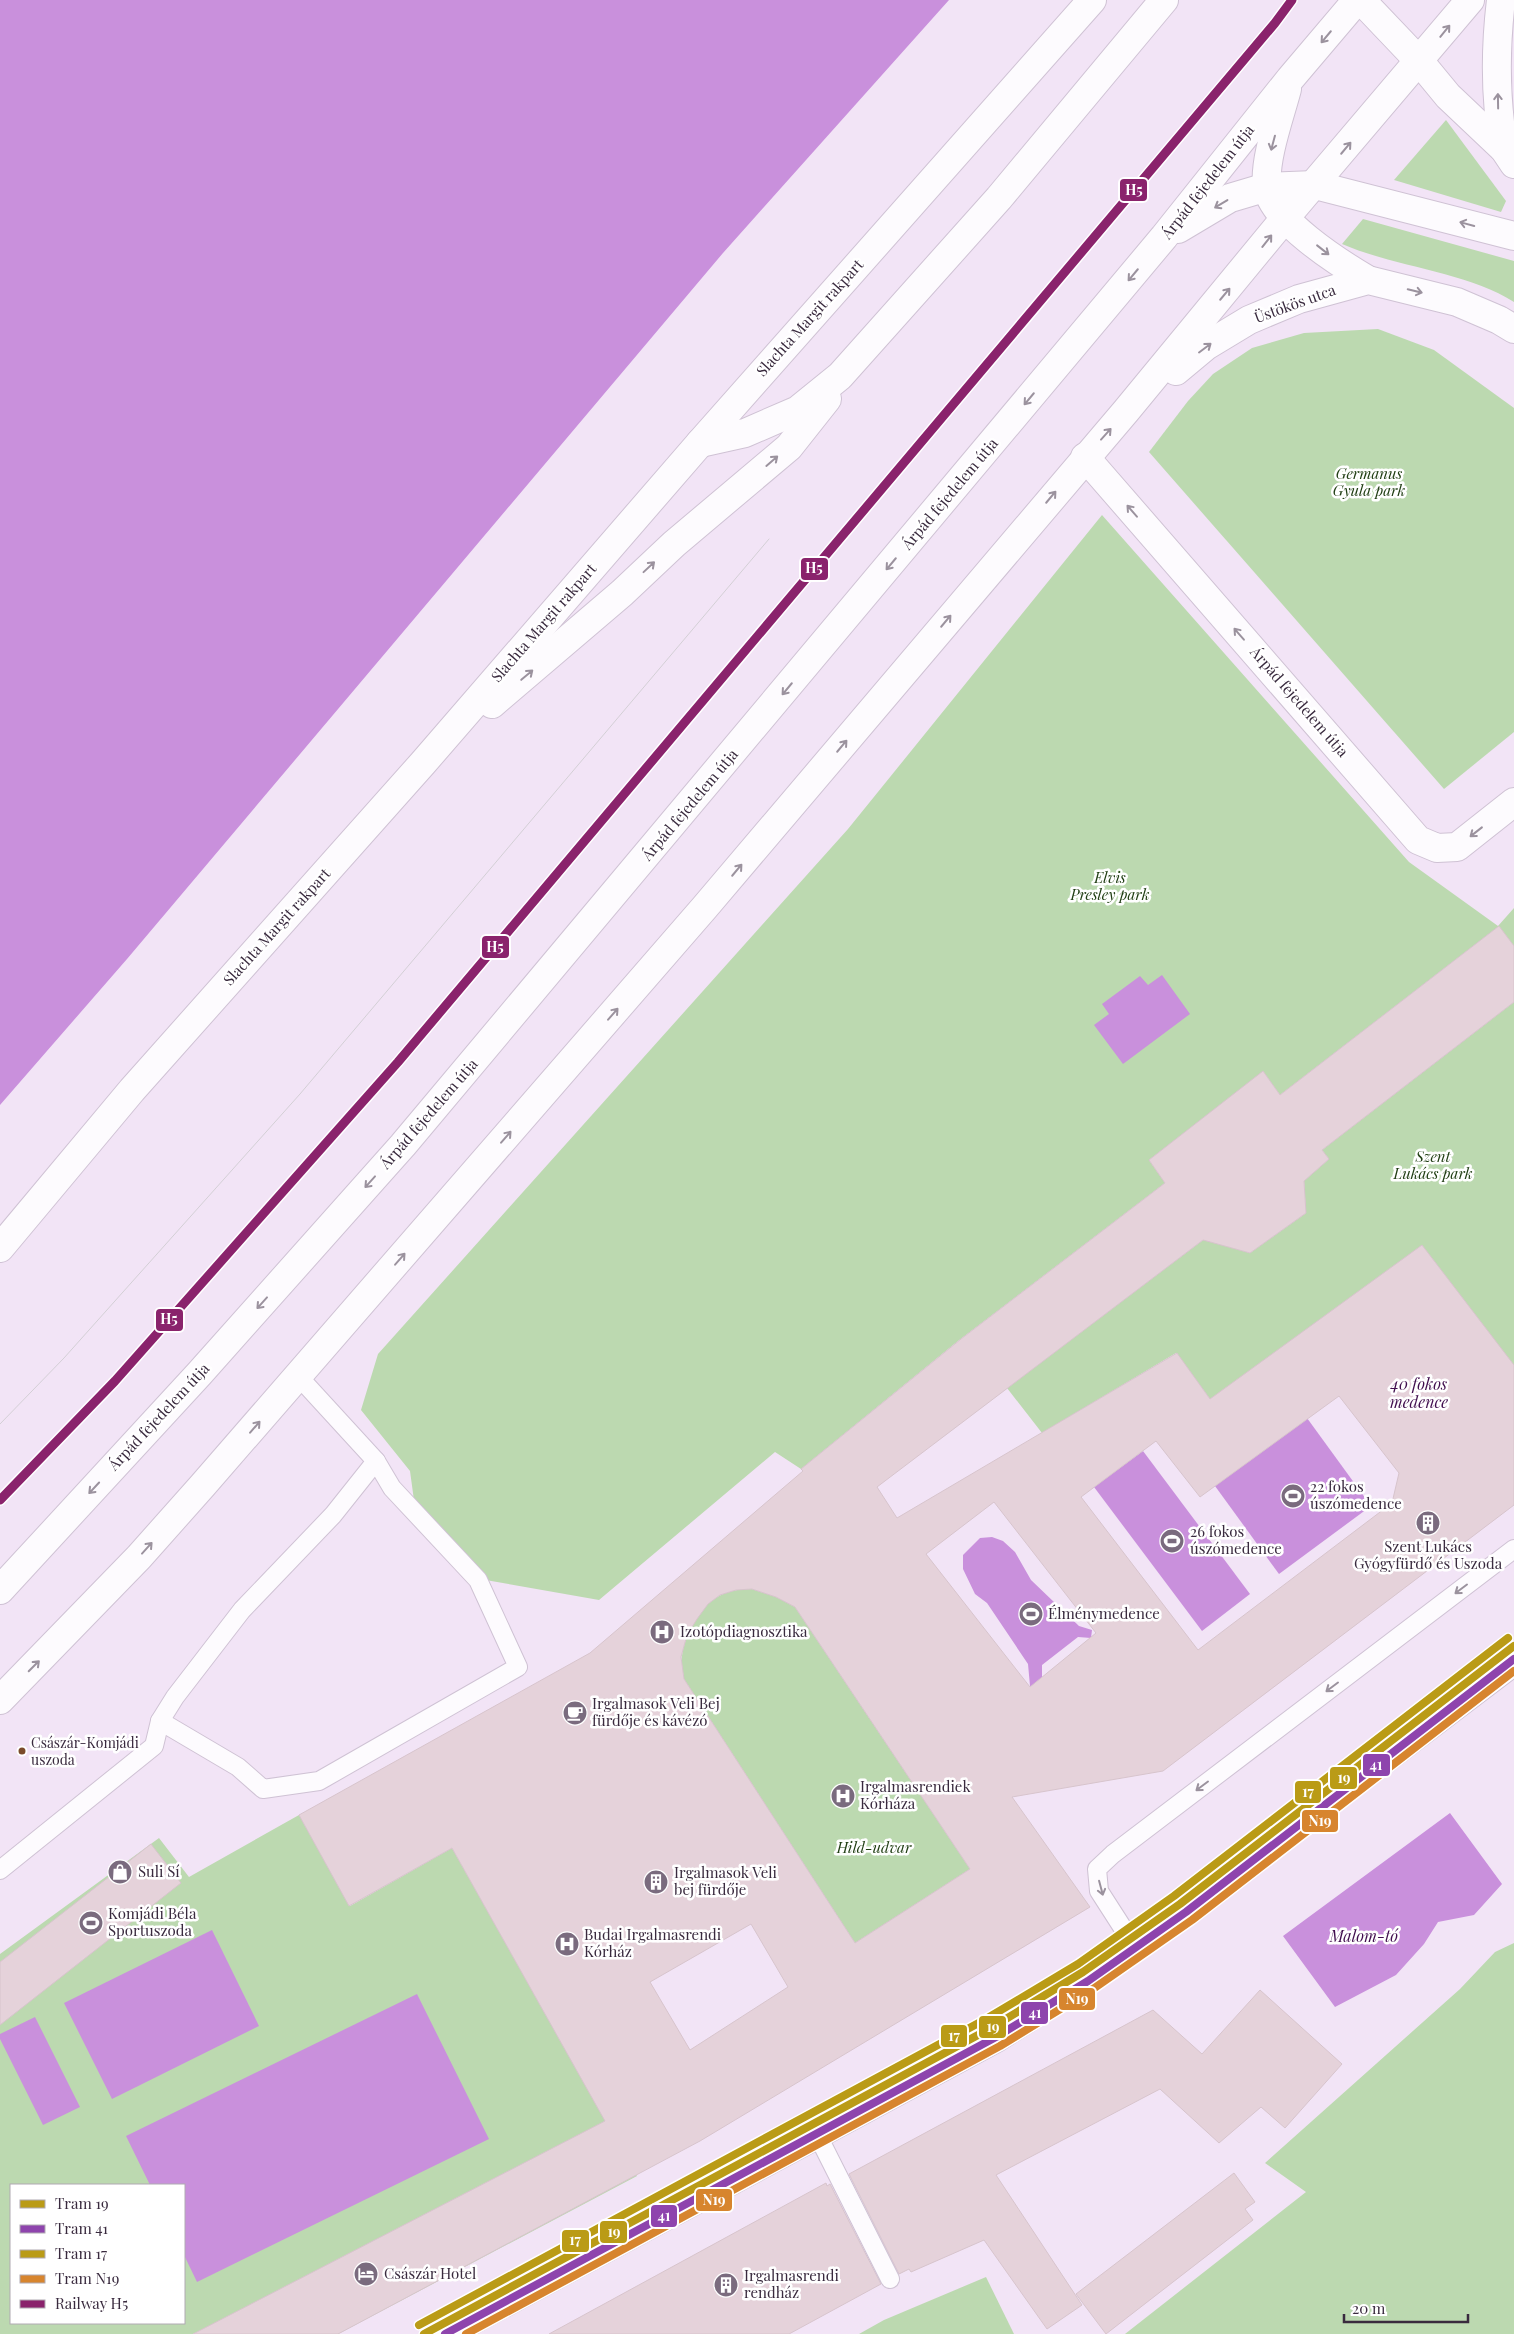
<svg xmlns="http://www.w3.org/2000/svg" width="1514" height="2334" viewBox="0 0 1514 2334" font-family="'Playfair Display',serif">
	<style>
		.green { fill: #bcd9b0; fill-rule: evenodd }
		.water { fill: #c990dc }
		.building { fill: #e5d2da; stroke: #d7c4cc; fill-rule: evenodd }
		.lines { fill: none; stroke-linecap: round; stroke-linejoin: round }
		.lane-casing { stroke: #cfc2d4; stroke-width: 20 }
		.street-casing { stroke: #cfc2d4; stroke-width: 30 }
		.secondary-casing { stroke: #cfc2d4; stroke-width: 30 }
		.lane { stroke: #fdfbfe; stroke-width: 18 }
		.street { stroke: #fdfbfe; stroke-width: 28 }
		.secondary { stroke: #fdfbfe; stroke-width: 28 }
		.tram { stroke: #d3cfd5; stroke-width: 1 }
		.rail-1-casing { stroke: #fff; stroke-width: 12 }
		.rail-1 { stroke: #8a236c; stroke-width: 9 }
		.tram-1-casing { stroke: #fff; stroke-width: 11 }
		.tram-2-casing { stroke: #fff; stroke-width: 11 }
		.tram-3-casing { stroke: #fff; stroke-width: 11 }
		.tram-4-casing { stroke: #fff; stroke-width: 11 }
		.tram-1 { stroke: #ba9b16; stroke-width: 8 }
		.tram-2 { stroke: #8e44ad; stroke-width: 8 }
		.tram-3 { stroke: #ba9b16; stroke-width: 8 }
		.tram-4 { stroke: #d7852e; stroke-width: 8 }
		.oneway { stroke: #9b929e }
		.bus-dot { fill: #7a4b2a; stroke: #fff; stroke-width: 2 }
		.labels { text-anchor: middle; stroke-width: 5; stroke-linejoin: round; paint-order: stroke }
		.bus-label { font-size: 14px; fill: #392a3e; stroke: #fff; text-anchor: start }
		.street-label { font-size: 15px; fill: #392a3e; stroke: #fff }
		.park-label { font-size: 15px; font-style: italic; fill: #203e13; stroke: #fff }
		.poi-label { font-size: 15px; fill: #392a3e; stroke: #fff; text-anchor: start }
		.water-label { font-size: 16px; font-style: italic; fill: #400e4e; stroke: #fff }
		.line-badge { stroke: #fff; stroke-width: 2 }
		.badge-label { font-size: 14px; text-anchor: middle; font-weight: bold; fill: #fff }
	</style>
	<rect width="100%" height="100%" fill="#f2e4f6"/>
	<g class="green">
		<polygon points="1446,120 1506,201 1501,212 1394,180"/>
		<path d="M 1363,219 L 1514,261 L 1514,302 C 1467,272 1395,267 1342,244 Z"/>
		<polygon points="1378,329 1434,350 1514,408 1514,732 1444,789 1149,452 1188,401 1213,374 1252,348 1304,333"/>
		<polygon points="1102,515 1409,862 1498,926 1514,908 1514,946 1498,927 1280,1095 1263,1072 1149,1160 1165,1183 958,1341 801,1469 775,1452 599,1600 480,1579 416,1515 410,1471 361,1410 378,1354 848,829"/>
		<polygon points="1514,1002 1514,1365 1210,1399 1176,1353 1042,1433 1007,1388 1211,1234 1219,1244 1250,1253 1306,1213 1304,1181 1329,1159 1322,1150"/>
		<path d="M 752,1589 L 776,1597 L 795,1607 L 970,1869 L 855,1943 L 684,1679 C 683,1672 681,1663 682,1656 C 685,1634 701,1604 721,1595 C 731,1590 741,1589 752,1589 Z"/>
		<path d="M 299,1815 L 350,1906 L 452,1848 L 637,2176 L 338,2334 L 0,2334 L 0,1954 L 159,1838 L 189,1877 ZM 11,2185 L 184,2185 L 184,2323 L 11,2323 Z"/>
		<polygon points="1514,1943 1514,2334 1125,2334 1306,2192 1265,2163 1460,1989 1495,1952"/>
		<polygon points="986,2277 1014,2334 859,2334 884,2320"/>
	</g>
	<g class="water">
		<polygon points="0,0 949,0 723,253 127,959 0,1105"/>
		<polygon points="1162,975 1190,1014 1123,1064 1094,1025 1109,1014 1102,1004 1140,976 1148,985"/>
		<polygon points="1307,1418 1371,1506 1279,1574 1215,1486"/>
		<polygon points="1143,1451 1250,1594 1202,1631 1094,1487"/>
		<polygon points="992,1537 1003,1541 1015,1552 1031,1580 1079,1626 1092,1630 1091,1638 1078,1637 1042,1665 1042,1685 1030,1686 1028,1664 987,1603 975,1594 963,1569 963,1555 980,1538"/>
		<polygon points="1450,1813 1502,1884 1474,1915 1438,1922 1424,1944 1396,1975 1335,2007 1283,1936"/>
		<polygon points="212,1930 259,2026 112,2099 64,2003"/>
		<polygon points="417,1994 489,2139 197,2282 184,2255 184,2185 150,2185 126,2136"/>
		<polygon points="35,2017 80,2107 43,2125 0,2039 0,2034"/>
	</g>
	<g class="building">
		<path d="M 1499,926 L 1514,946 L 1514,1002 L 1322,1150 L 1329,1159 L 1304,1181 L 1306,1213 L 1250,1253 L 1203,1240 L 877,1487 L 897,1518 L 1177,1353 L 1210,1399 L 1422,1245 L 1514,1365 L 1514,1505 L 1163,1771 L 1012,1797 L 1090,1907 L 700,2141 L 338,2334 L 193,2334 L 605,2121 L 452,1848 L 349,1906 L 299,1815 L 590,1653 L 803,1471 L 801,1469 L 961,1339 L 1165,1183 L 1149,1160 L 1263,1071 L 1280,1095 ZM 1339,1396 L 1399,1473 L 1392,1503 L 1198,1650 L 1081,1497 L 1156,1441 L 1200,1497 ZM 994,1502 L 1096,1633 L 1030,1687 L 926,1554 ZM 752,1589 L 776,1597 L 795,1607 L 970,1869 L 855,1943 L 684,1679 L 681,1657 L 687,1635 L 697,1619 L 708,1604 L 720,1595 L 736,1590 ZM 751,1924 L 788,1987 L 690,2050 L 650,1982 Z"/>
		<polygon points="151,1844 181,1883 0,2025 0,1962"/>
		<polygon points="1260,1990 1342,2064 1285,2128 1261,2107 1219,2143 1160,2089 996,2175 1082,2305 1047,2329 984,2240 911,2272 909,2269 899,2274 849,2174 1153,2010 1202,2054"/>
		<polygon points="1234,2173 1255,2202 1245,2209 1253,2220 1106,2334 1076,2294"/>
		<polygon points="826,2183 827,2186 830,2184 881,2284 789,2334 549,2334"/>
	</g>
	<g class="lines">
		<defs>
			<g id="lane">
				<polyline points="160,1721 238,1767 263,1789 319,1781 518,1667 478,1580 392,1488 376,1461 299,1377"/>
				<polyline points="0,1870 154,1746 160,1721 175,1697 242,1610 333,1515 376,1461"/>
				<polyline points="1135,1947 1099,1891 1097,1869 1113,1854 1514,1549"/>
				<polyline points="817,2134 890,2279"/>
			</g>
			<polyline id="street" points="1085,457 1418,840 1437,848 1457,847 1514,802"/>
			<g id="secondary">
				<polyline points="1361,0 1420,62 1448,96 1504,149 1514,164"/>
				<path d="M 1501,0 C 1495,50 1495,100 1504,149"/>
				<path d="M 1287,89 C 1280,116 1264,159 1267,186 C 1271,220 1339,263 1368,280"/>
				<polyline points="1178,229 1230,198 1267,187 1315,185 1514,236"/>
				<polyline points="1176,371 1206,346 1249,320 1299,299 1368,280 1457,302 1499,320 1514,329"/>
				<polyline points="700,443 745,433 798,410 840,376 999,198 1164,0"/>
				<polyline points="492,704 622,593 674,544 789,447 827,399"/>
				<polyline points="0,1248 132,1090 423,763 700,443 1092,0"/>
				<polyline points="0,1590 199,1374 403,1145 1164,237 1290,79 1357,0"/>
				<polyline points="0,1700 139,1557 203,1485 705,907 1126,411 1285,218 1470,0"/>
				<polyline points="446,2334 996,2038 1089,1979 1185,1910 1514,1661"/>
			</g>
		</defs>
		<use href="#lane" class="lane-casing"/>
		<use href="#street" class="street-casing"/>
		<use href="#secondary" class="secondary-casing"/>
		<use href="#lane" class="lane"/>
		<use href="#street" class="street"/>
		<use href="#secondary" class="secondary"/>
		<polyline class="tram" points="0,1424 64,1358 300,1094 769,539"/>
		<defs>
			<polyline id="rail-1" points="0,1500 115,1381 398,1062 1275,23 1292,0"/>
		</defs>
		<use href="#rail-1" class="rail-1-casing"/>
		<use href="#rail-1" class="rail-1"/>
		<defs>
			<polyline id="tram-1" points="424,2334 991,2028 1083,1972 1180,1904 1514,1646"/>
			<polyline id="tram-2" points="445,2334 996,2037 1088,1981 1186,1912 1514,1659"/>
			<polyline id="tram-3" points="419,2325 986,2019 1078,1964 1174,1896 1508,1638"/>
			<polyline id="tram-4" points="466,2334 1000,2046 1093,1989 1192,1920 1514,1671"/>
		</defs>
		<use href="#tram-1" class="tram-1-casing"/>
		<use href="#tram-2" class="tram-2-casing"/>
		<use href="#tram-3" class="tram-3-casing"/>
		<use href="#tram-4" class="tram-4-casing"/>
		<use href="#tram-1" class="tram-1"/>
		<use href="#tram-2" class="tram-2"/>
		<use href="#tram-3" class="tram-3"/>
		<use href="#tram-4" class="tram-4"/>
	</g>
	<defs><path id="oneway-shaft" d="M-6 0H5M1.5-3L5.5 0L1.5 3" fill="none" stroke-width="1.6" stroke-linecap="round" stroke-linejoin="round" transform="scale(1.25)"/></defs>
	<g class="oneway">
		<use href="#oneway-shaft" transform="translate(1445 31) rotate(-51)"/>
		<use href="#oneway-shaft" transform="translate(1326 37) rotate(130)"/>
		<use href="#oneway-shaft" transform="translate(1498 101) rotate(-91)"/>
		<use href="#oneway-shaft" transform="translate(1273 143) rotate(105)"/>
		<use href="#oneway-shaft" transform="translate(1346 148) rotate(-50)"/>
		<use href="#oneway-shaft" transform="translate(1221 204) rotate(149)"/>
		<use href="#oneway-shaft" transform="translate(1467 224) rotate(-165)"/>
		<use href="#oneway-shaft" transform="translate(1267 241) rotate(-52)"/>
		<use href="#oneway-shaft" transform="translate(1323 250) rotate(38)"/>
		<use href="#oneway-shaft" transform="translate(1133 275) rotate(130)"/>
		<use href="#oneway-shaft" transform="translate(1415 291) rotate(14)"/>
		<use href="#oneway-shaft" transform="translate(1225 294) rotate(-50)"/>
		<use href="#oneway-shaft" transform="translate(1205 348) rotate(-37)"/>
		<use href="#oneway-shaft" transform="translate(1029 399) rotate(130)"/>
		<use href="#oneway-shaft" transform="translate(1106 434) rotate(-48)"/>
		<use href="#oneway-shaft" transform="translate(772 461) rotate(-41)"/>
		<use href="#oneway-shaft" transform="translate(1051 497) rotate(-50)"/>
		<use href="#oneway-shaft" transform="translate(1132 511) rotate(-131)"/>
		<use href="#oneway-shaft" transform="translate(891 564) rotate(130)"/>
		<use href="#oneway-shaft" transform="translate(649 567) rotate(-43)"/>
		<use href="#oneway-shaft" transform="translate(946 621) rotate(-50)"/>
		<use href="#oneway-shaft" transform="translate(1239 634) rotate(-131)"/>
		<use href="#oneway-shaft" transform="translate(527 675) rotate(-40)"/>
		<use href="#oneway-shaft" transform="translate(787 689) rotate(130)"/>
		<use href="#oneway-shaft" transform="translate(842 746) rotate(-50)"/>
		<use href="#oneway-shaft" transform="translate(1476 832) rotate(142)"/>
		<use href="#oneway-shaft" transform="translate(737 870) rotate(-50)"/>
		<use href="#oneway-shaft" transform="translate(613 1014) rotate(-49)"/>
		<use href="#oneway-shaft" transform="translate(506 1137) rotate(-49)"/>
		<use href="#oneway-shaft" transform="translate(370 1182) rotate(132)"/>
		<use href="#oneway-shaft" transform="translate(400 1259) rotate(-49)"/>
		<use href="#oneway-shaft" transform="translate(262 1303) rotate(132)"/>
		<use href="#oneway-shaft" transform="translate(255 1427) rotate(-49)"/>
		<use href="#oneway-shaft" transform="translate(94 1488) rotate(133)"/>
		<use href="#oneway-shaft" transform="translate(147 1548) rotate(-48)"/>
		<use href="#oneway-shaft" transform="translate(1461 1589) rotate(143)"/>
		<use href="#oneway-shaft" transform="translate(34 1666) rotate(-45)"/>
		<use href="#oneway-shaft" transform="translate(1332 1687) rotate(143)"/>
		<use href="#oneway-shaft" transform="translate(1202 1786) rotate(143)"/>
		<use href="#oneway-shaft" transform="translate(1101 1888) rotate(75)"/>
	</g>
	<defs>
		<symbol id="stadium-disc" viewBox="-11 -11 22 22"><circle r="9.5" fill="#7a6b7e" stroke="#fff"/><path d="M0-5a6.5 5 0 1 0 0 10a6.5 5 0 1 0 0-10ZM-3.5-1.8h7v3.6h-7Z" fill="#fff"/></symbol>
		<symbol id="building-disc" viewBox="-11 -11 22 22"><circle r="9.5" fill="#7a6b7e" stroke="#fff"/><path d="M-4-6H4V6H1V3H-1V6H-4ZM-2.5-4.3h1.7v1.8h-1.7ZM.8-4.3h1.7v1.8H.8ZM-2.5-1h1.7V.8h-1.7ZM.8-1h1.7V.8H.8Z" fill="#fff"/></symbol>
		<symbol id="hospital-disc" viewBox="-11 -11 22 22"><circle r="9.5" fill="#7a6b7e" stroke="#fff"/><path d="M-5-5h3v3.5h4V-5h3V5h-3V1.5h-4V5h-3Z" fill="#fff"/></symbol>
		<symbol id="cafe-disc" viewBox="-11 -11 22 22"><circle r="9.5" fill="#7a6b7e" stroke="#fff"/><path d="M-5.5-4.5H6V0H3Q3 3.5 0 3.5H-2.5Q-5.5 3.5-5.5 0ZM3-3.2v2h1.7v-2ZM-6 4.5H4V6H-6Z" fill="#fff"/></symbol>
		<symbol id="shop-disc" viewBox="-11 -11 22 22"><circle r="9.5" fill="#7a6b7e" stroke="#fff"/><path d="M-5-2.5h2.3a2.7 3.5 0 0 1 5.4 0H5L5.5 6h-11ZM-1.5-2.5h3a1.5 2.3 0 0 0-3 0Z" fill="#fff"/></symbol>
		<symbol id="hotel-disc" viewBox="-11 -11 22 22"><circle r="9.5" fill="#7a6b7e" stroke="#fff"/><path d="M-6-4.5h1.5V1H6V5H4.5V3h-9V5H-6ZM-4 0a1.8 1.8 0 1 1 3.6 0ZM.5 0V-2.5h3Q6-2.5 6 0Z" fill="#fff"/></symbol>
	</defs>
	<g fill-rule="evenodd">
		<use href="#stadium-disc" x="1279" y="1482" width="28" height="28"/>
		<use href="#building-disc" x="1414" y="1509" width="28" height="28"/>
		<use href="#stadium-disc" x="1158" y="1527" width="28" height="28"/>
		<use href="#stadium-disc" x="1017" y="1600" width="28" height="28"/>
		<use href="#hospital-disc" x="648" y="1618" width="28" height="28"/>
		<use href="#cafe-disc" x="561" y="1699" width="28" height="28"/>
		<use href="#hospital-disc" x="829" y="1782" width="28" height="28"/>
		<use href="#shop-disc" x="106" y="1858" width="28" height="28"/>
		<use href="#building-disc" x="642" y="1868" width="28" height="28"/>
		<use href="#stadium-disc" x="77" y="1909" width="28" height="28"/>
		<use href="#hospital-disc" x="553" y="1930" width="28" height="28"/>
		<use href="#hotel-disc" x="352" y="2260" width="28" height="28"/>
		<use href="#building-disc" x="712" y="2271" width="28" height="28"/>
	</g>
	<circle class="bus-dot" cx="22" cy="1751" r="4.5"/>
	<g class="labels">
		<g class="bus-label">
			<text x="31" y="1748">Császár-Komjádi<tspan x="31" dy="17">uszoda</tspan></text>
		</g>
		<g class="street-label">
			<text transform="translate(1208 182) rotate(-52)" y="5">Árpád fejedelem útja</text>
			<text transform="translate(1295 304) rotate(-20)" y="5">Üstökös utca</text>
			<text transform="translate(810 318) rotate(-48)" y="5">Slachta Margit rakpart</text>
			<text transform="translate(950 494) rotate(-50)" y="5">Árpád fejedelem útja</text>
			<text transform="translate(544 623) rotate(-49)" y="5">Slachta Margit rakpart</text>
			<text transform="translate(1299 702) rotate(49)" y="5">Árpád fejedelem útja</text>
			<text transform="translate(690 805) rotate(-50)" y="5">Árpád fejedelem útja</text>
			<text transform="translate(277 927) rotate(-48)" y="5">Slachta Margit rakpart</text>
			<text transform="translate(429 1114) rotate(-49)" y="5">Árpád fejedelem útja</text>
			<text transform="translate(159 1417) rotate(-47)" y="5">Árpád fejedelem útja</text>
		</g>
		<g class="park-label">
			<text x="1369" y="479">Germanus<tspan x="1369" dy="17">Gyula park</tspan></text>
			<text x="1110" y="883">Elvis<tspan x="1110" dy="17">Presley park</tspan></text>
			<text x="1433" y="1162">Szent<tspan x="1433" dy="17">Lukács park</tspan></text>
			<text x="874" y="1853">Hild-udvar</text>
		</g>
		<g class="poi-label">
			<text x="1310" y="1492">22 fokos<tspan x="1310" dy="17">úszómedence</tspan></text>
			<text x="1190" y="1537">26 fokos<tspan x="1190" dy="17">úszómedence</tspan></text>
			<text x="1428" y="1552" text-anchor="middle">Szent Lukács<tspan x="1428" dy="17">Gyógyfürdő és Uszoda</tspan></text>
			<text x="1048" y="1619">Élménymedence</text>
			<text x="680" y="1637">Izotópdiagnosztika</text>
			<text x="592" y="1709">Irgalmasok Veli Bej<tspan x="592" dy="17">fürdője és kávézó</tspan></text>
			<text x="860" y="1792">Irgalmasrendiek<tspan x="860" dy="17">Kórháza</tspan></text>
			<text x="138" y="1877">Suli Sí</text>
			<text x="674" y="1878">Irgalmasok Veli<tspan x="674" dy="17">bej fürdője</tspan></text>
			<text x="108" y="1919">Komjádi Béla<tspan x="108" dy="17">Sportuszoda</tspan></text>
			<text x="584" y="1940">Budai Irgalmasrendi<tspan x="584" dy="17">Kórház</tspan></text>
			<text x="384" y="2279">Császár Hotel</text>
			<text x="744" y="2281">Irgalmasrendi<tspan x="744" dy="17">rendház</tspan></text>
		</g>
		<g class="water-label">
			<text x="1419" y="1390">40 fokos<tspan x="1419" dy="18">medence</tspan></text>
			<text x="1364" y="1942">Malom-tó</text>
		</g>
	</g>
	<g class="line-badge">
		<rect x="1119" y="178" width="29" height="24" rx="5" fill="#8a236c"/>
		<rect x="800" y="557" width="29" height="24" rx="5" fill="#8a236c"/>
		<rect x="481" y="935" width="29" height="24" rx="5" fill="#8a236c"/>
		<rect x="155" y="1308" width="29" height="24" rx="5" fill="#8a236c"/>
		<rect x="1362" y="1753" width="29" height="24" rx="5" fill="#8e44ad"/>
		<rect x="1329" y="1766" width="29" height="24" rx="5" fill="#ba9b16"/>
		<rect x="1294" y="1780" width="28" height="24" rx="5" fill="#ba9b16"/>
		<rect x="1301" y="1809" width="38" height="24" rx="5" fill="#d7852e"/>
		<rect x="1058" y="1987" width="38" height="24" rx="5" fill="#d7852e"/>
		<rect x="1020" y="2001" width="29" height="24" rx="5" fill="#8e44ad"/>
		<rect x="978" y="2015" width="29" height="24" rx="5" fill="#ba9b16"/>
		<rect x="940" y="2024" width="28" height="24" rx="5" fill="#ba9b16"/>
		<rect x="695" y="2188" width="38" height="24" rx="5" fill="#d7852e"/>
		<rect x="650" y="2204" width="28" height="24" rx="5" fill="#8e44ad"/>
		<rect x="599" y="2220" width="29" height="24" rx="5" fill="#ba9b16"/>
		<rect x="561" y="2229" width="29" height="24" rx="5" fill="#ba9b16"/>
	</g>
	<g class="badge-label">
		<text x="1134" y="195">H5</text>
		<text x="814" y="573">H5</text>
		<text x="495" y="952">H5</text>
		<text x="169" y="1324">H5</text>
		<text x="1376" y="1770">41</text>
		<text x="1344" y="1783">19</text>
		<text x="1308" y="1797">17</text>
		<text x="1320" y="1826">N19</text>
		<text x="1077" y="2004">N19</text>
		<text x="1035" y="2018">41</text>
		<text x="993" y="2032">19</text>
		<text x="954" y="2041">17</text>
		<text x="714" y="2205">N19</text>
		<text x="664" y="2221">41</text>
		<text x="614" y="2237">19</text>
		<text x="575" y="2245">17</text>
	</g>
	<rect x="10" y="2184" width="175" height="140" fill="#ffffff" stroke="#b0aab2"/>
	<rect x="20" y="2200" width="25" height="8" fill="#ba9b16" stroke="#b0aab2"/>
	<text x="55" y="2209" font-size="15" fill="#392a3e">Tram 19</text>
	<rect x="20" y="2225" width="25" height="8" fill="#8e44ad" stroke="#b0aab2"/>
	<text x="55" y="2234" font-size="15" fill="#392a3e">Tram 41</text>
	<rect x="20" y="2250" width="25" height="8" fill="#ba9b16" stroke="#b0aab2"/>
	<text x="55" y="2259" font-size="15" fill="#392a3e">Tram 17</text>
	<rect x="20" y="2275" width="25" height="8" fill="#d7852e" stroke="#b0aab2"/>
	<text x="55" y="2284" font-size="15" fill="#392a3e">Tram N19</text>
	<rect x="20" y="2300" width="25" height="8" fill="#8a236c" stroke="#b0aab2"/>
	<text x="55" y="2309" font-size="15" fill="#392a3e">Railway H5</text>
	<path d="M1344 2314v8h124v-8" fill="none" stroke="#392a3e" stroke-width="2.5"/>
	<text x="1352" y="2314" font-size="15" fill="#392a3e" stroke="#ffffff" stroke-width="4" paint-order="stroke">20 m</text>
</svg>
